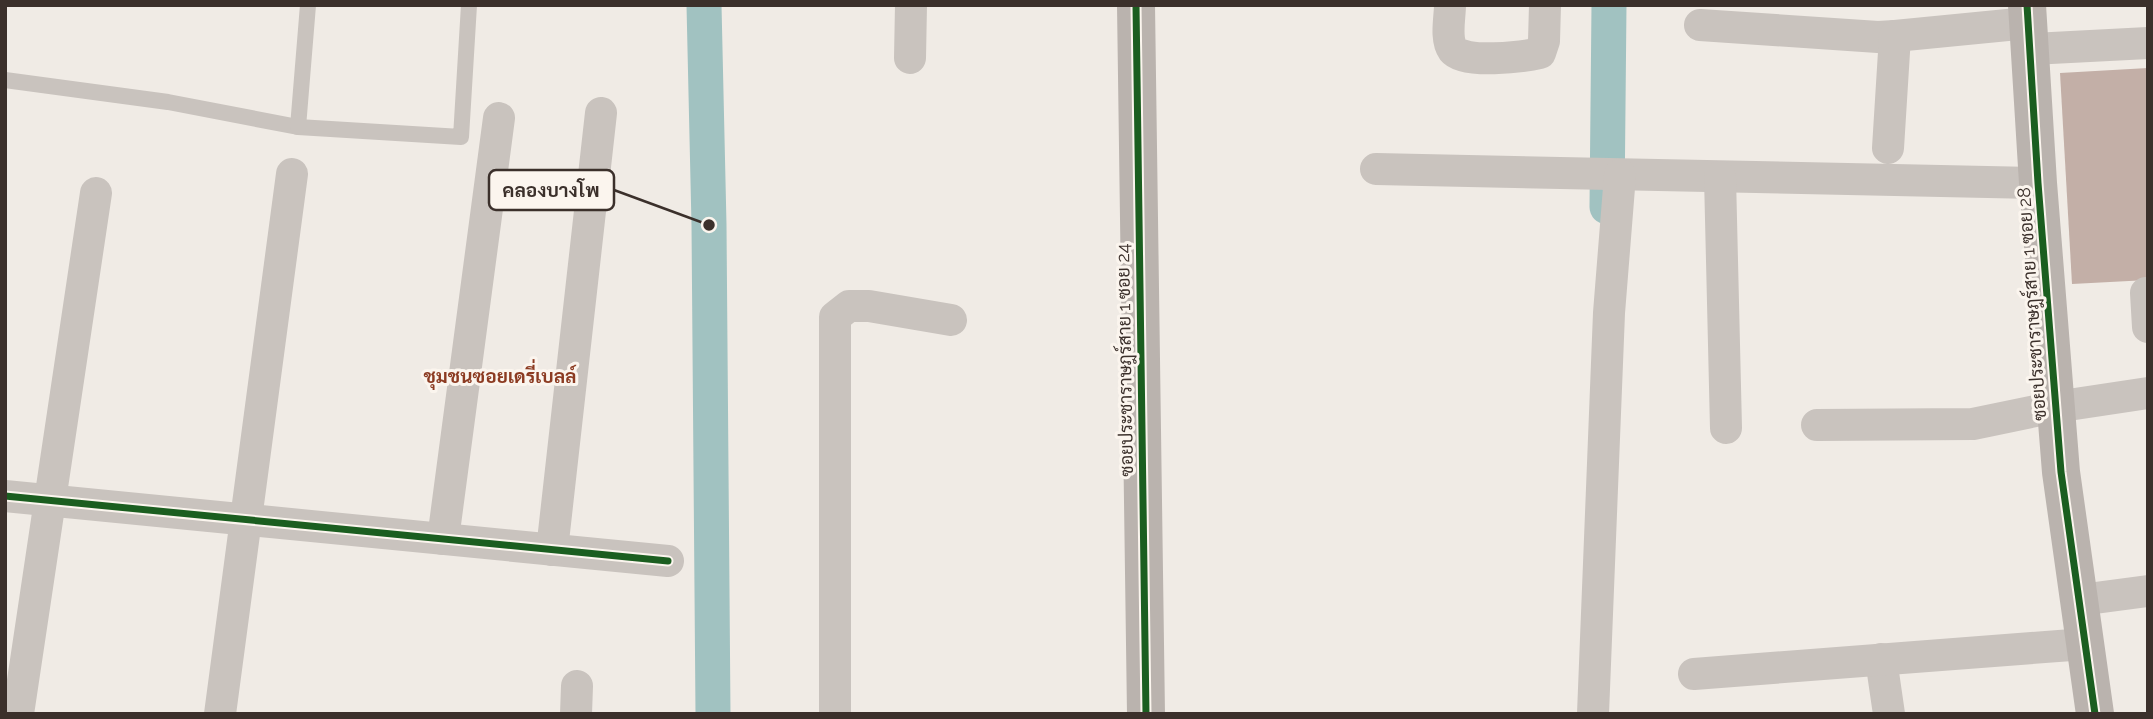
<svg xmlns="http://www.w3.org/2000/svg" width="2153" height="719" viewBox="0 0 2153 719" font-family="Raleway,Sarabun,sans-serif">
	<style>
		.lines { fill: none; stroke-linecap: round; stroke-linejoin: round }
		.canal { stroke: #a1c2c1; stroke-width: 35 }
		.building { fill: #c3afa7 }
		.lane { stroke: #c9c3be; stroke-width: 16 }
		.street { stroke: #c9c3be; stroke-width: 32 }
		.secondary { stroke: #bab3ae; stroke-width: 38 }
		.cycleway-casing { stroke: #fbf5ee; stroke-width: 11 }
		.cycleway { stroke: #1b5e20; stroke-width: 7 }
		.labels { text-anchor: middle; stroke-width: 6; stroke-linejoin: round; paint-order: stroke }
		.street-label { font-size: 18px; fill: #3b302b; stroke: #fbf5ee }
		.neighbourhood-label { font-size: 19px; font-weight: bold; fill: #8c3b22; stroke: #fbf5ee }
		.leader { fill: none; stroke: #3b302b; stroke-width: 2.5 }
		.callout-dot { fill: #3b302b; stroke: #fbf5ee; stroke-width: 2.5 }
		.callout { fill: #fbf5ee; stroke: #3b302b; stroke-width: 2.5 }
		.callout-label { font-size: 19px; text-anchor: middle; font-weight: bold; fill: #3b302b }
	</style>
	<rect width="100%" height="100%" fill="#f0ebe5"/>
	<g class="lines">
		<g class="canal">
			<polyline points="704,5 709,225 713,714"/>
			<polyline points="1607,207 1609,5"/>
		</g>
	</g>
	<polygon class="building" points="2148,68 2148,280 2072,284 2060,73"/>
	<g class="lines">
		<g class="lane">
			<polyline points="5,80 168,102 298,127 461,137 469,5"/>
			<polyline points="298,127 308,5"/>
		</g>
		<g class="street">
			<path d="M 1450,5 C 1450,17 1445,39 1453,50 C 1464,64 1523,57 1540,53 L 1544,41 L 1545,5"/>
			<polyline points="1700,25 1878,37 1895,36"/>
			<polyline points="2031,49 2148,43"/>
			<polyline points="910,58 911,5"/>
			<polyline points="1888,148 1895,36 2028,23"/>
			<polyline points="1376,169 2038,183"/>
			<polyline points="1720,177 1726,428"/>
			<polyline points="2146,293 2148,327"/>
			<polyline points="1817,425 1973,424 2055,407 2148,393"/>
			<polyline points="5,496 668,561"/>
			<polyline points="443,539 499,118"/>
			<polyline points="552,550 601,113"/>
			<polyline points="2080,600 2148,591"/>
			<polyline points="1881,659 1889,714"/>
			<polyline points="1694,674 2085,644"/>
			<polyline points="18,714 96,193"/>
			<polyline points="220,714 292,174"/>
			<polyline points="576,714 577,686"/>
			<polyline points="835,714 835,317 849,306 869,306 951,320"/>
			<polyline points="1593,714 1609,313 1620,175"/>
		</g>
		<g class="secondary">
			<polyline points="1136,5 1146,714"/>
			<polyline points="2027,5 2038,183 2061,472 2095,714"/>
		</g>
		<defs>
			<g id="cycleway">
				<polyline points="1136,5 1146,714"/>
				<polyline points="2027,5 2038,183 2061,472 2095,714"/>
				<polyline points="5,496 668,561"/>
			</g>
		</defs>
		<use href="#cycleway" class="cycleway-casing"/>
		<use href="#cycleway" class="cycleway"/>
	</g>
	<g class="labels">
		<g class="street-label">
			<text transform="translate(2032 304) rotate(-94)" y="6">ซอยประชาราษฎร์สาย 1 ซอย 28</text>
			<text transform="translate(1125 360) rotate(-91)" y="6">ซอยประชาราษฎร์สาย 1 ซอย 24</text>
		</g>
		<g class="neighbourhood-label">
			<text x="500" y="383">ชุมชนซอยเดรี่เบลล์</text>
		</g>
	</g>
	<path class="leader" d="M709 225L614 190"/>
	<circle class="callout-dot" cx="709" cy="225" r="7"/>
	<rect class="callout" x="489" y="170" width="125" height="40" rx="7"/>
	<g class="callout-label">
		<text x="551" y="197">คลองบางโพ</text>
	</g>
	<rect width="2153" height="719" fill="none" stroke="#3b302b" stroke-width="14"/>
</svg>
